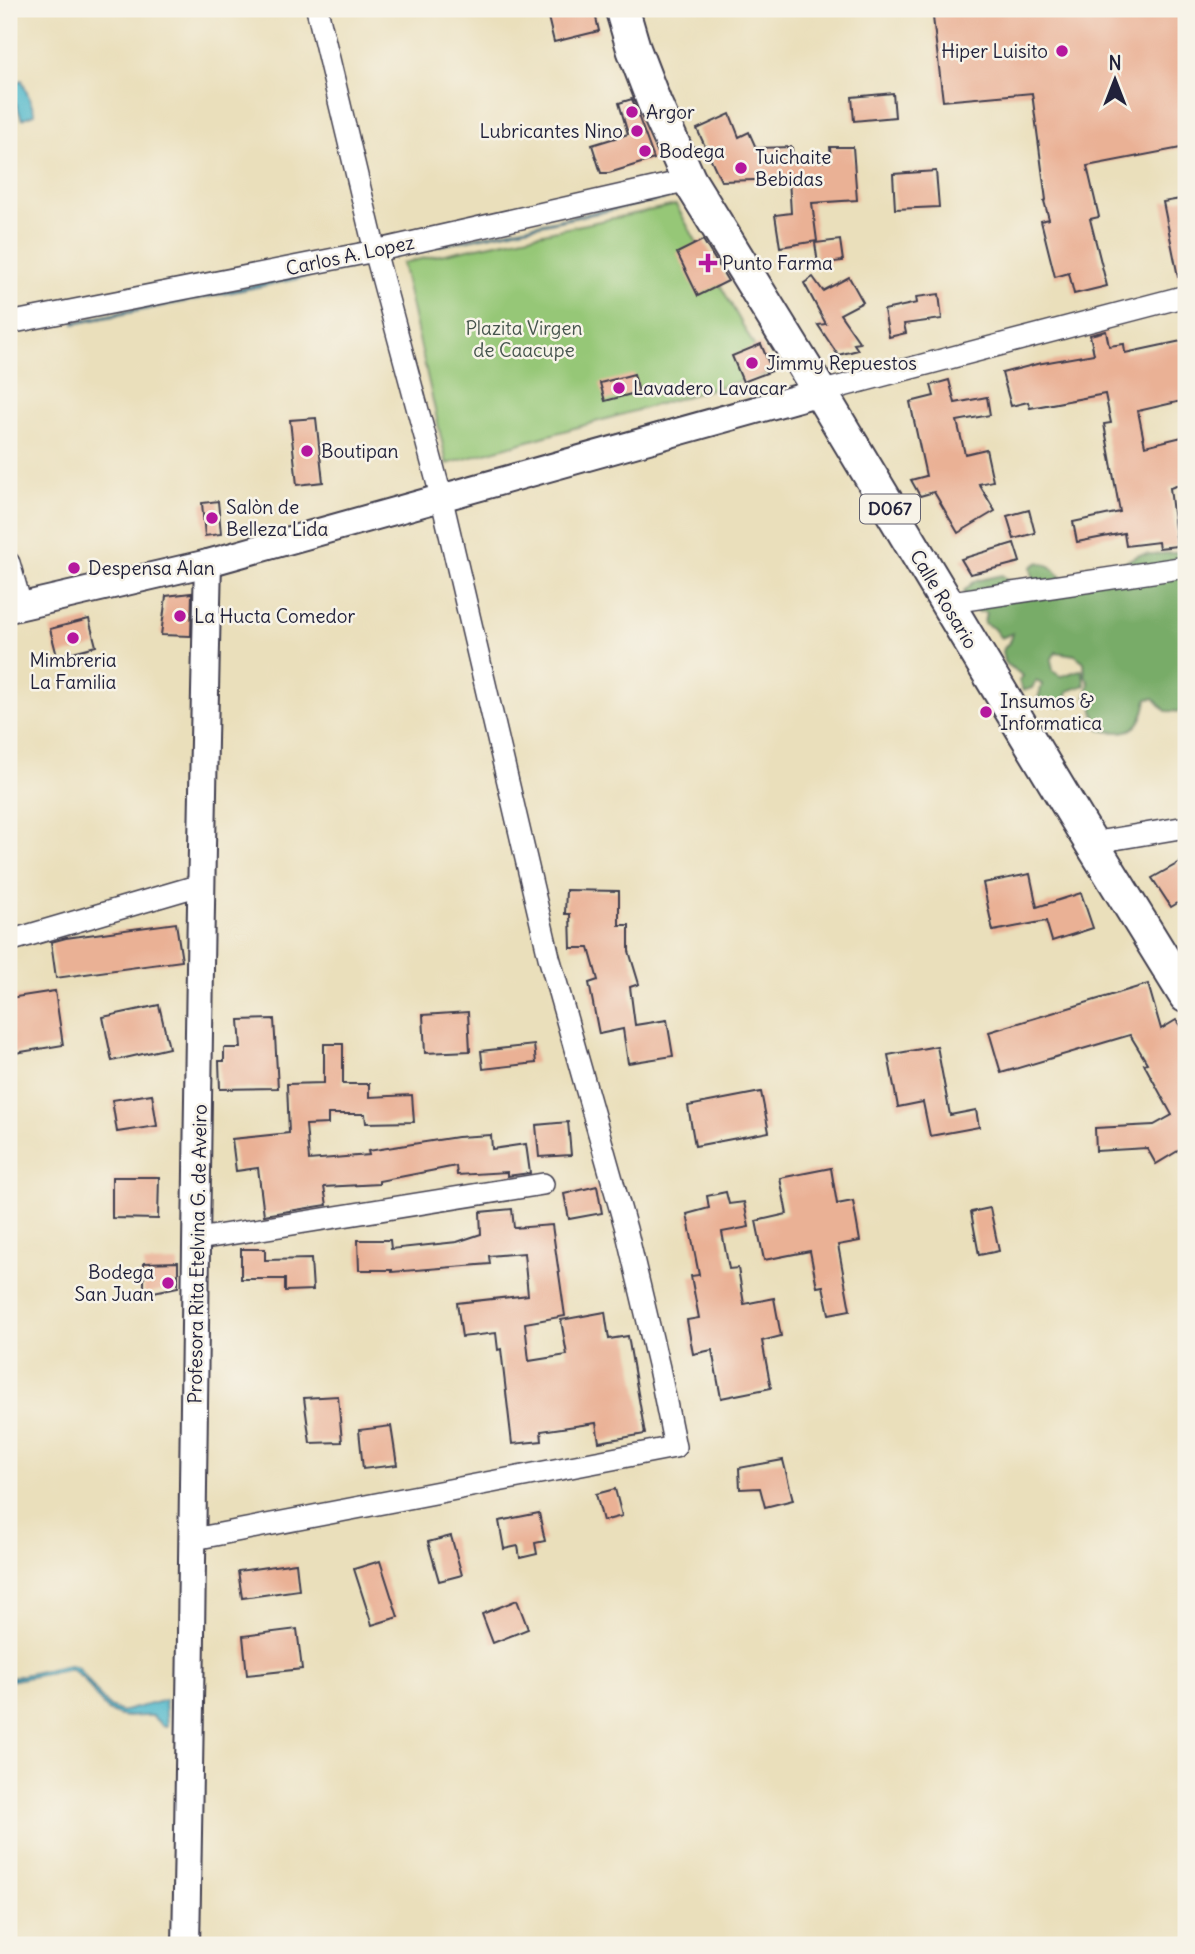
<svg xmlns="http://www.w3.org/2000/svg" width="1195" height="1954" viewBox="0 0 1195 1954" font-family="Delius,sans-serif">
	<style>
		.green { fill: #96c777; stroke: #5c7459; stroke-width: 2 }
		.forest { fill: #78ac68; stroke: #4d6752; stroke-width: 2 }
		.water { fill: #4db7ca; stroke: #386c82; stroke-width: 2 }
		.building { fill: #eab195 }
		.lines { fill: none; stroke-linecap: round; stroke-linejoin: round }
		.minor-casing { stroke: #403e4e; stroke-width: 24 }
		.tertiary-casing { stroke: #403e4e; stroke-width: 30 }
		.primary-casing { stroke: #403e4e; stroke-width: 37 }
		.minor { stroke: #fff; stroke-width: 21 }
		.tertiary { stroke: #fff; stroke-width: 26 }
		.primary { stroke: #fff; stroke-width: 33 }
		.poi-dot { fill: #b5179e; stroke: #f7f3e8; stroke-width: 2.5 }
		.labels { text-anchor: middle; stroke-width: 5; stroke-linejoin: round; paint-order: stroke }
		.shield { fill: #f7f3e8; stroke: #62616f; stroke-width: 2 }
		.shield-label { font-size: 18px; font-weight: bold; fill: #22223b }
		.poi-label { font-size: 19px; fill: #22223b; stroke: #f7f3e8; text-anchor: start }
		.street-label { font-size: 19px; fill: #22223b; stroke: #f7f3e8 }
		.park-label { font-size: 19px; fill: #45544d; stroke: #f7f3e8 }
	</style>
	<rect width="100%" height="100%" fill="#f7f3e8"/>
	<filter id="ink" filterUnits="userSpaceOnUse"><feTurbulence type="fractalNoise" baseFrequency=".0143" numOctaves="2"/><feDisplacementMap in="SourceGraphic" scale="14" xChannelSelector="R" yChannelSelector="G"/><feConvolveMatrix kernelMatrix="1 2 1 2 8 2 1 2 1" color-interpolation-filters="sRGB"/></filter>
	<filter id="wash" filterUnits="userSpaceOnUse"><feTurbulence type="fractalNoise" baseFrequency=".00686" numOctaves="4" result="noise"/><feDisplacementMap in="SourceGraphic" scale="28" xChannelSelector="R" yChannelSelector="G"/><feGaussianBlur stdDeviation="1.57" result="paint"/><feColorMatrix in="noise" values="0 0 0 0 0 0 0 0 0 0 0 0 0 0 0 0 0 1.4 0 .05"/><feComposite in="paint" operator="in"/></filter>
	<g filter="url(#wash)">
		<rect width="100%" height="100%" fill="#eadfbb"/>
		<polygon class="green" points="676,205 769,373 447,464 402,263"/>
		<path class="forest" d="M 1186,552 L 1186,712 L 1166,711 L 1154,698 L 1147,699 C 1142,730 1130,736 1100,730 L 1093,711 L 1093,704 L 1086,698 L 1089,683 L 1085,675 L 1084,662 L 1075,655 L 1056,652 L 1051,660 L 1053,671 L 1060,676 C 1068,676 1074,670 1082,670 L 1085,685 L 1068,691 L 1063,707 L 1045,704 L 1038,699 L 1042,684 L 1036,681 L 1032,688 L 1023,691 L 1019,681 L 1023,676 L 1004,662 L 1002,651 L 1011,640 L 1013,633 L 1001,638 L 993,628 L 984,623 L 986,612 L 977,612 L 964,602 L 964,591 L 975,581 L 1002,575 L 1010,582 L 1014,589 L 1033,580 L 1031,567 L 1039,562 L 1050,566 L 1067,583 L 1077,581 L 1091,569 L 1109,569 L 1139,555 Z"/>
		<g class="water">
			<polygon points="22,80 35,114 22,119 9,85"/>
			<polygon points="670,196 670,198 395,255"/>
			<polygon points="361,263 361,266 74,324 74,322"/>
			<path d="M 69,1665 L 78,1667 L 102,1699 L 110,1707 L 121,1712 L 165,1700 L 167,1726 L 163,1726 L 152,1716 C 141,1715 129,1719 118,1715 C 96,1708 91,1679 71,1669 L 9,1681 L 9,1678 Z"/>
		</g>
		<g id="blocks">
			<g class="building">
				<polygon points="546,9 594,9 599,31 554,42"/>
				<polygon points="932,9 1186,9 1186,147 1087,166 1099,217 1090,219 1107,286 1074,294 1069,273 1055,277 1041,221 1049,219 1044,201 1046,200 1032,93 943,101"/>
				<polygon points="893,93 895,117 854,121 852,97"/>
				<polygon points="632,99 654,159 609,173 601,173 592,145 628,134 619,103"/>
				<polygon points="730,114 739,137 749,132 756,148 792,147 793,162 831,161 830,147 853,147 857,200 812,203 817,241 780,247 775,215 791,213 789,179 721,181 697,129"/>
				<polygon points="936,171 939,207 895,209 893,174"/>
				<polygon points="1186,198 1186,276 1178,277 1163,202"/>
				<polygon points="703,240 728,281 698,296 677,253"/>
				<polygon points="840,240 843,261 818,264 815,243"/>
				<polygon points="813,277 823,291 849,277 863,302 840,314 860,343 854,344 858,350 838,355 818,325 826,324 804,283"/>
				<polygon points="939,294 942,319 904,324 906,333 889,337 884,310 917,303 916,297"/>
				<polygon points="1106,331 1109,346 1124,344 1125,353 1186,340 1186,400 1138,411 1145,446 1186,436 1186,483 1170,488 1177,546 1159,548 1158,542 1126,546 1124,533 1077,542 1073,522 1120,512 1104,424 1111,423 1105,394 1030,408 1028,402 1011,406 1002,373 1037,364 1094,354 1090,335"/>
				<polygon points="761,344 772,371 743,382 732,356"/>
				<polygon points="634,374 639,392 605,401 600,383"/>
				<polygon points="949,380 955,403 987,397 990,415 957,421 965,454 986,449 993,481 979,484 995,511 958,533 934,492 920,496 911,480 926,476 910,402 934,396 931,385"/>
				<polygon points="316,418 323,482 297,485 290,420"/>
				<polygon points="218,501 221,534 205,536 202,503"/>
				<polygon points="1029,510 1035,533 1014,539 1007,516"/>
				<polygon points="1014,543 1020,562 1001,567 970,574 961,559"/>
				<polygon points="192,593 191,636 161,635 166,596"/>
				<polygon points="89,619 96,646 57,656 50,629"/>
				<polygon points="1186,859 1186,898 1171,907 1152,878"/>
				<polygon points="1030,874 1037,907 1081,893 1093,928 1052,941 1046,921 993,931 983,883"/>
				<polygon points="566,890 619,891 619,925 629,925 629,951 639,984 630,987 635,1025 667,1020 673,1056 628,1063 623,1029 599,1034 589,983 598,980 589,948 571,948 570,914 565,914"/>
				<polygon points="176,923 182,961 56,978 51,942 66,938"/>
				<polygon points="1148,984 1161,1029 1176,1020 1186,1034 1186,1146 1156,1164 1147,1148 1096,1151 1095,1128 1154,1125 1172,1115 1144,1064 1147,1063 1130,1035 1001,1073 989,1032"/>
				<polygon points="55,991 63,1045 9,1054 9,998"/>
				<polygon points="159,1005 169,1048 112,1061 103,1017"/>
				<polygon points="468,1012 470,1051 425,1053 423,1015"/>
				<polygon points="274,1019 278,1088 220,1089 219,1061 224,1061 224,1048 241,1048 239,1020"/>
				<polygon points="324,1044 343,1044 343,1084 369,1084 369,1097 412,1095 414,1122 366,1123 365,1114 328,1114 328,1124 306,1125 309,1160 369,1155 368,1151 457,1137 491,1135 492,1149 526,1144 530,1173 507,1176 507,1172 457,1175 456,1166 379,1181 379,1184 324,1187 327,1205 264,1215 258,1168 236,1171 232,1139 289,1133 287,1084 324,1083"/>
				<polygon points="534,1045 536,1063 483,1069 481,1051"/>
				<polygon points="937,1046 950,1115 976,1110 979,1127 930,1136 923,1102 898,1107 888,1055"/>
				<polygon points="761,1092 769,1132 695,1146 688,1106"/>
				<polygon points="152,1094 157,1126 117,1132 112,1100"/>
				<polygon points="568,1122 571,1155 539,1157 536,1125"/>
				<polygon points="831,1168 837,1204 853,1201 860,1241 838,1245 850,1310 829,1314 823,1286 817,1287 810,1251 764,1260 756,1221 787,1214 780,1178"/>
				<polygon points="112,1177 159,1177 158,1219 112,1218"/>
				<polygon points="597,1186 602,1213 569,1219 564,1194"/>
				<polygon points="726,1192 729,1204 744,1202 749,1227 722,1232 729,1269 738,1268 744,1304 774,1298 781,1336 762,1341 771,1388 721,1398 712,1350 693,1354 687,1320 699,1318 691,1276 699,1275 687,1214 709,1208 707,1196"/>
				<polygon points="990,1208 999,1251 979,1255 971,1212"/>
				<polygon points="512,1209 514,1228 552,1225 565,1316 525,1323 529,1361 567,1355 561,1320 605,1312 609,1339 628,1336 645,1434 599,1442 596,1423 541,1431 542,1441 512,1444 501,1349 498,1350 496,1333 462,1337 457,1303 528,1295 524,1253 489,1256 490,1264 392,1272 392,1270 359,1270 358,1240 390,1240 391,1249 457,1242 481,1234 480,1212"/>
				<polygon points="241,1249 265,1249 265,1260 311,1259 313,1290 285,1291 285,1279 241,1279"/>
				<polygon points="178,1262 178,1287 144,1294 144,1263"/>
				<polygon points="338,1396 342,1442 310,1443 304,1398"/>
				<polygon points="391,1426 397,1465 363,1469 359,1430"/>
				<polygon points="783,1460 793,1500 765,1507 760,1488 740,1489 739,1468"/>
				<polygon points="615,1489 622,1516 603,1521 596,1494"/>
				<polygon points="539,1513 545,1541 535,1543 537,1554 520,1558 518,1546 504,1549 499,1521"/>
				<polygon points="451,1536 462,1575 439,1581 428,1542"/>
				<polygon points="380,1561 398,1617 372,1625 354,1569"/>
				<polygon points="296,1563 299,1590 242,1598 238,1571"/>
				<polygon points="517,1600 528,1629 493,1643 482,1614"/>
				<polygon points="297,1629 302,1669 247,1675 243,1636"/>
			</g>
		</g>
	</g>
	<g filter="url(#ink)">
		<use href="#blocks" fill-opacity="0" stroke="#403e4e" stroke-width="2"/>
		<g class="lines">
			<defs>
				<g id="minor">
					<polyline points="9,323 375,251 689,180"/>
					<polyline points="820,392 1186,296"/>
					<polyline points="9,563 21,605"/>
					<polyline points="945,603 1186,567"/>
					<polyline points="1091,843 1186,827"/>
					<polyline points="9,941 200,885"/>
					<polyline points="198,1239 543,1184"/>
					<polyline points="194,1539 675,1447 659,1368 626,1229 549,957 441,496 375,251 317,9"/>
				</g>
				<g id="tertiary">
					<polyline points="9,609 208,563 820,392"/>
					<path d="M 186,1945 C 195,1485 196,1024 208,563"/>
				</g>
				<polyline id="primary" points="622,9 634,50 654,102 689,180 820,392 1081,826 1186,996"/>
			</defs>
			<use href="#minor" class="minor-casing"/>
			<use href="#tertiary" class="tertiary-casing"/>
			<use href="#primary" class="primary-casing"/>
			<use href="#minor" class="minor"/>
			<use href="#tertiary" class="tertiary"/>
			<use href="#primary" class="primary"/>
		</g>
	</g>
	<g class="poi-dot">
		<circle cx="1062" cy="51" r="7"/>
		<circle cx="632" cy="112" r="7"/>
		<circle cx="637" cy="131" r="7"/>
		<circle cx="645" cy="151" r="7"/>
		<circle cx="741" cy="168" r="7"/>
		<path d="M704.5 252.5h7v7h7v7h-7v7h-7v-7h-7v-7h7z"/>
		<circle cx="752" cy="363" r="7"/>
		<circle cx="619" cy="388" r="7"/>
		<circle cx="307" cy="451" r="7"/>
		<circle cx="212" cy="518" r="7"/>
		<circle cx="74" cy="568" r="7"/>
		<circle cx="180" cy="616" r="7"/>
		<circle cx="73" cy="638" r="7"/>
		<circle cx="986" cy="712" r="7"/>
		<circle cx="168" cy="1283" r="7"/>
	</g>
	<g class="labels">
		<rect class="shield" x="860" y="494.5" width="60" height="29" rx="5"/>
		<g class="shield-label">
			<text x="890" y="515">D067</text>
		</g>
		<g class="poi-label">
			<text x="1048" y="58" text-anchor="end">Hiper Luisito</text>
			<text x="646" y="119">Argor</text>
			<text x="623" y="138" text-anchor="end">Lubricantes Nino</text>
			<text x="659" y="158">Bodega</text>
			<text x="755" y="164">Tuichaite<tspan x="755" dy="22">Bebidas</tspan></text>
			<text x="722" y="270">Punto Farma</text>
			<text x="766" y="370">Jimmy Repuestos</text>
			<text x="633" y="395">Lavadero Lavacar</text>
			<text x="321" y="458">Boutipan</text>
			<text x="226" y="514">Salòn de<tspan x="226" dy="22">Belleza Lida</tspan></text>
			<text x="88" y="575">Despensa Alan</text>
			<text x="194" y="623">La Hucta Comedor</text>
			<text x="73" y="667" text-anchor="middle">Mimbreria<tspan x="73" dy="22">La Familia</tspan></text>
			<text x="1000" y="708">Insumos &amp;<tspan x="1000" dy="22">Informatica</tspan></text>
			<text x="154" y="1279" text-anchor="end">Bodega<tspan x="154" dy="22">San Juan</tspan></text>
		</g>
		<g class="street-label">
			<text transform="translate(350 255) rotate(-12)" y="7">Carlos A. Lopez</text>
			<text transform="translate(944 599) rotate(59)" y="7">Calle Rosario</text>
			<text transform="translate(197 1254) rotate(-89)" y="7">Profesora Rita Etelvina G. de Aveiro</text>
		</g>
		<g class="park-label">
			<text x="524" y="335">Plazita Virgen<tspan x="524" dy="22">de Caacupe</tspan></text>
		</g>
	</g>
	<rect width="1195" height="1954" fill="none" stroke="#f7f3e8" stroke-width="35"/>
	<g transform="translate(1115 80)" stroke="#f7f3e8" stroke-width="5" paint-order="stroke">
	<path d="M0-5L12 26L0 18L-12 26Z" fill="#22223b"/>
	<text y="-10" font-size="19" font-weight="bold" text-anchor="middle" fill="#22223b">N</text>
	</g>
</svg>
